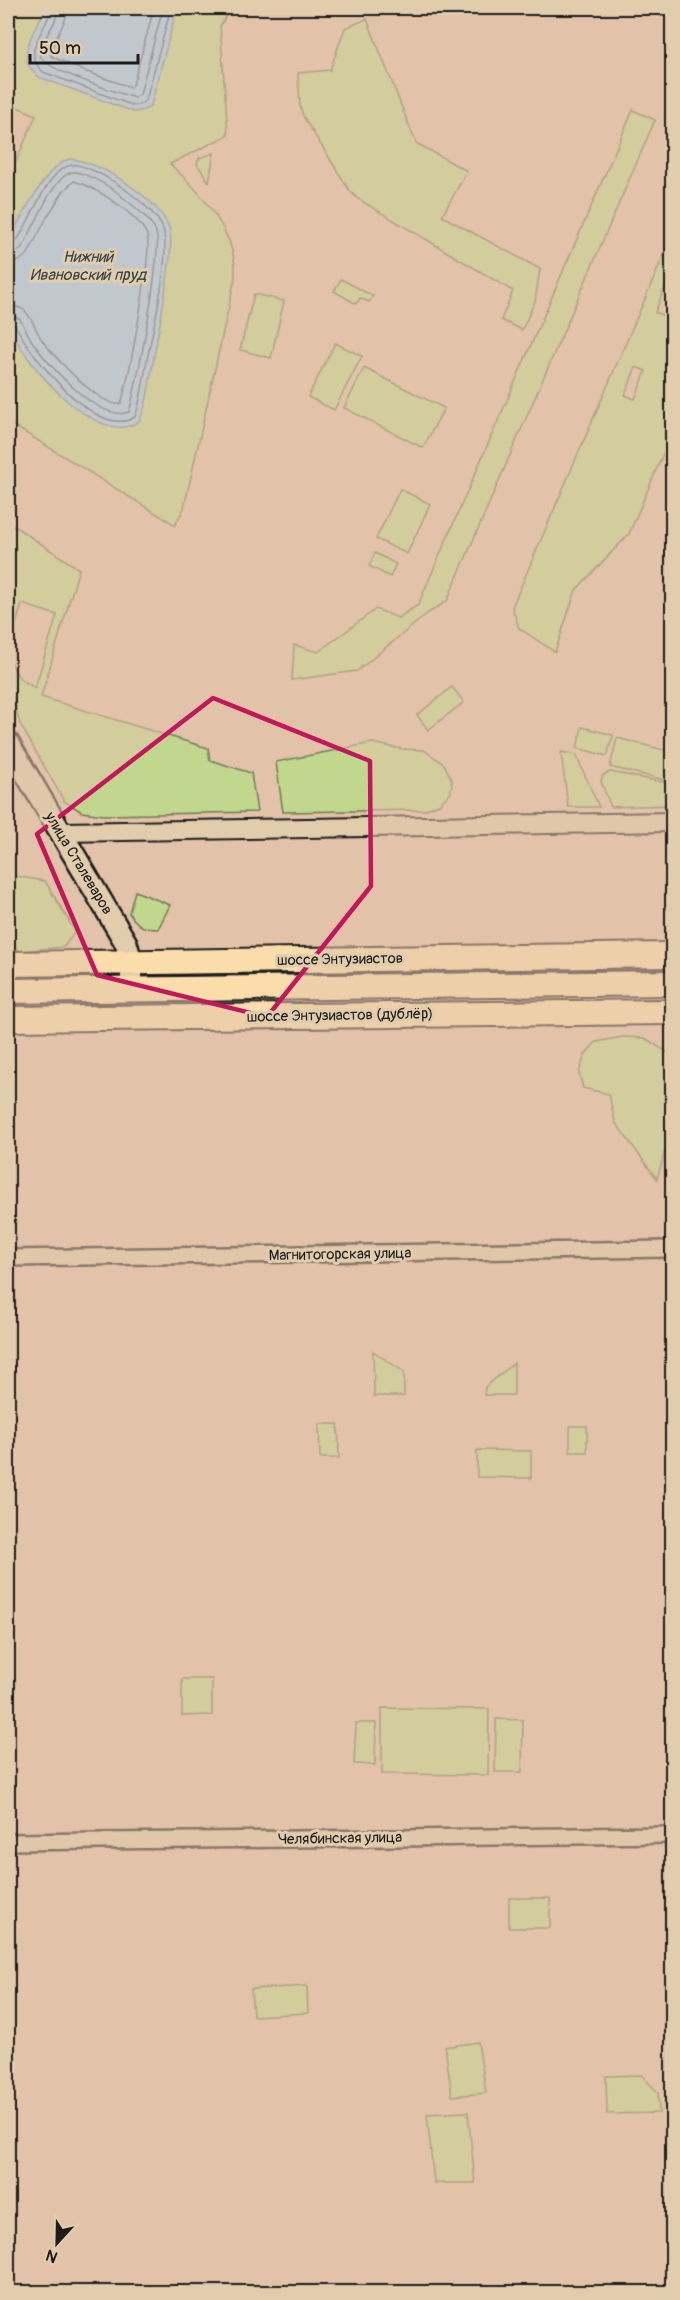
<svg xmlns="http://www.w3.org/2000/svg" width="680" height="2300" viewBox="0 0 680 2300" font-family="Pangolin,sans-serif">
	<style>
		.green { fill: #c0d78d; stroke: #6e7a54; stroke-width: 1.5; fill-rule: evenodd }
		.water { fill: #9acff8; stroke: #6887a0; stroke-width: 1.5 }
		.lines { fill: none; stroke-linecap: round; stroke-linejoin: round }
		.shore { stroke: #4e6474; stroke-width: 1.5 }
		.minor-casing { stroke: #1c1c1c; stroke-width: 20 }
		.tertiary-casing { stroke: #1c1c1c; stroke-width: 22 }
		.secondary-casing { stroke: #1c1c1c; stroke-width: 26 }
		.primary-casing { stroke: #1c1c1c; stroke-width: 28 }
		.minor { stroke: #e1ccab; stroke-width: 15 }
		.tertiary { stroke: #e1ccab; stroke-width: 18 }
		.secondary { stroke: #e1ccab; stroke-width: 21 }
		.primary { stroke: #faddab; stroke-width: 24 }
		.marked { fill: none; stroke: #c2185b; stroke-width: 4.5; stroke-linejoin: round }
		.labels { text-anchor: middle; stroke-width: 6; stroke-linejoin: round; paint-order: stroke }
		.street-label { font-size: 15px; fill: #1c1c1c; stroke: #e1ccab }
		.water-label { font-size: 16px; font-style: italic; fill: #354048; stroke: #e1ccab }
	</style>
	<rect width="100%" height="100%" fill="#e2c2a9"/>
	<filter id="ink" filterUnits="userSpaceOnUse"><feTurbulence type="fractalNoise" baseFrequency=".0167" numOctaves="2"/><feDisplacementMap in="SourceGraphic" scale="12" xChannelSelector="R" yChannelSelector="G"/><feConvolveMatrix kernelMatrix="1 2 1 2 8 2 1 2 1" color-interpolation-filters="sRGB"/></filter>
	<g filter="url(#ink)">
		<g class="green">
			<path d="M 13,8 L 231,8 L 220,26 L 228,135 L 170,164 C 201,192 242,238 234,283 L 184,508 L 175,525 L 11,424 L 8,418 L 8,180 L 36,115 L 8,103 L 8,21 Z"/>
			<polygon points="367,19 416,143 467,171 442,216 540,269 535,301 522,330 501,320 513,291 358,199 350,191 304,118 300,106 298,73 330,70 345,28"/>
			<polygon points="633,110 655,120 447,601 428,613 357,671 292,680 294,645 318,652 376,609 398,618 418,605"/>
			<polygon points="214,153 209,182 197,164 199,158"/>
			<path d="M 672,236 L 672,270 L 655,312 L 672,320 L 672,433 L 629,534 L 576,590 L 555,652 L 519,628 L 512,607 ZM 636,367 L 646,371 L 635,399 L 625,395 Z"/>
			<polygon points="341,279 373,296 369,302 360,298 356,304 334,291"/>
			<polygon points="254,294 284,301 271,358 240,350"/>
			<polygon points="335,343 362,356 334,410 308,397"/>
			<polygon points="364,368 444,408 423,448 344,408"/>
			<polygon points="400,489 430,504 407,554 376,539"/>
			<polygon points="8,522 79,569 41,697 208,748 210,760 251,773 257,812 104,815 82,812 64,801 20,724 8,679 8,658 20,679 35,688 57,615 22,604 8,652"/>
			<polygon points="375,553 396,564 390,577 369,566"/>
			<polygon points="452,687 464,702 428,730 417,715"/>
			<polygon points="582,727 613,735 607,756 577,748"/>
			<polygon points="617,738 672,752 665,780 610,767"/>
			<polygon points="372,743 402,749 424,750 444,764 452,780 451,793 439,804 424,810 283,812 276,762"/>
			<polygon points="561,752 576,755 599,807 568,807"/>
			<polygon points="610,772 663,782 670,780 672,774 672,805 611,807 601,782 603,775"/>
			<polygon points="8,875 45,881 75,931 64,947 19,951 8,941"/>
			<path d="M 135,891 L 170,905 L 158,929 C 143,929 138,926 129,913 Z"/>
			<polygon points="623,1037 645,1038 667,1052 672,1052 672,1132 670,1134 657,1179 615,1122 609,1094 583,1088 579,1073 585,1055 596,1042"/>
			<polygon points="373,1351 404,1372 404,1396 374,1396"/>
			<polygon points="514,1363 514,1395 484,1395 485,1387"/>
			<polygon points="319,1424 338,1424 339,1458 320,1458"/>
			<rect x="570" y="1426" width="17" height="26"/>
			<polygon points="477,1450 531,1451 531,1478 477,1477"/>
			<polygon points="182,1679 212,1679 212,1715 182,1716"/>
			<polygon points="382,1708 489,1709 488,1775 382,1774"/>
			<polygon points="496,1719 523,1720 522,1772 495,1772"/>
			<polygon points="356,1723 376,1723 375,1765 354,1764"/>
			<rect x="509" y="1898" width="41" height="30"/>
			<polygon points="307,1986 308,2013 253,2016 251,1989"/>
			<polygon points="478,2042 486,2093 452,2096 445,2047"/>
			<polygon points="641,2075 658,2092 659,2113 607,2114 606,2076"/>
			<polygon points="468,2112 475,2183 434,2183 427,2114"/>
		</g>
		<g class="water">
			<path d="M 46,8 L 177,8 L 151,105 L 144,110 L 134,112 L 39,77 C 36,74 31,70 29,66 C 20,49 39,22 46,8 Z"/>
			<path d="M 69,159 C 97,159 164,202 170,231 C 172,244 170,259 168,272 C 164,303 158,333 153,363 C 149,382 148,404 139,421 C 99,452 20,359 9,324 C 5,315 8,302 8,293 C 8,278 5,261 8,247 C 12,232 22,215 30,202 C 41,185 50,167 69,159 Z"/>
		</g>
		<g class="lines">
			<g class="shore">
				<path d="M 51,8 C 48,31 19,50 43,72 L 134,106 L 141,104 L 146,100 L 171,8"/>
				<path d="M 58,8 C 58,24 41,38 40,55 C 40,69 120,93 135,98 L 140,94 L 163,8"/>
				<path d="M 68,8 C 67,25 51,39 51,56 L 84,71 L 130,87 L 133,85 L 154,8"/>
				<path d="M 8,247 C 26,245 44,160 77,165 C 101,169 160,209 164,233 C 169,265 154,323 148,355 C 144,375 142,398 135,417 C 96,441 30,354 15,325 L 8,322"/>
				<path d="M 8,254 C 12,254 16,253 20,250 C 33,235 51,175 73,172 C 84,171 110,187 118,193 C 131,205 149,216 156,232 C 163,252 136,387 129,412 C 99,423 49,365 34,344 C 28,336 25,327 20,319 L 8,314"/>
				<path d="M 8,263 L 19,261 L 28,254 L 47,217 L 65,189 L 74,181 C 95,187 138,214 147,235 C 153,253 128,381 121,404 C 99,407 55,357 42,340 C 36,331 33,319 25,311 C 20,307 14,306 8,305"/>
			</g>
			<defs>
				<g id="minor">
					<polyline points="8,1258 672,1249"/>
					<polyline points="8,1842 672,1835"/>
				</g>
				<polyline id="tertiary" points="62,832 672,822"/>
				<polyline id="secondary" points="8,743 126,943 131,961 132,990"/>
				<g id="primary">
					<polyline points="8,964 672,955"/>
					<polyline points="8,991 672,983"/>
					<polyline points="8,1019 672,1012"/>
				</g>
			</defs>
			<use href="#minor" class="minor-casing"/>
			<use href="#tertiary" class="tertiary-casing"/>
			<use href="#secondary" class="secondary-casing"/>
			<use href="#primary" class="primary-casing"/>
			<use href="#minor" class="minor"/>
			<use href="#tertiary" class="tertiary"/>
			<use href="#secondary" class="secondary"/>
			<use href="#primary" class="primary"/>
		</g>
	</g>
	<path d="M0 0H680V2300H0ZM 213,698 L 370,761 L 371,886 L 267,1017 L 97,975 L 37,834 Z" fill="#e2c2a9" fill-opacity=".55" fill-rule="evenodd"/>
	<path class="marked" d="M 213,698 L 370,761 L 371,886 L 267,1017 L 97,975 L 37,834 Z"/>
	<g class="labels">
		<g class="street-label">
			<text transform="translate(79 863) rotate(59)" y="5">улица Сталеваров</text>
			<text transform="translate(340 959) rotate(-1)" y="5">шоссе Энтузиастов</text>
			<text transform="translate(340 1015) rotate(-1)" y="5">шоссе Энтузиастов (дублёр)</text>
			<text transform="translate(340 1254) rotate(-1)" y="5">Магнитогорская улица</text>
			<text transform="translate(340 1838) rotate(-1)" y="5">Челябинская улица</text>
		</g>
		<g class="water-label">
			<text x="88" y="262">Нижний<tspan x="88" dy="18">Ивановский пруд</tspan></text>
		</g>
	</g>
	<rect width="680" height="2300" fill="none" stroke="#e1ccab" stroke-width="30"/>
	<rect x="15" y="15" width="650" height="2270" fill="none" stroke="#1c1c1c" stroke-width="2" filter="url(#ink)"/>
	<g transform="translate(57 2243) rotate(202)" stroke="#e1ccab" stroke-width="4.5" paint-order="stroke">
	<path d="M0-4.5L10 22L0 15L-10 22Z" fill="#1c1c1c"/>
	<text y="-9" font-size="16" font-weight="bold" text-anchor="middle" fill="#1c1c1c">N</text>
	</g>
	<path d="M30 54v9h108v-9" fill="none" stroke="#1c1c1c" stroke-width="3"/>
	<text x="39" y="54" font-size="18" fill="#1c1c1c" stroke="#e1ccab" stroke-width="4.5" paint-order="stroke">50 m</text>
</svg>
